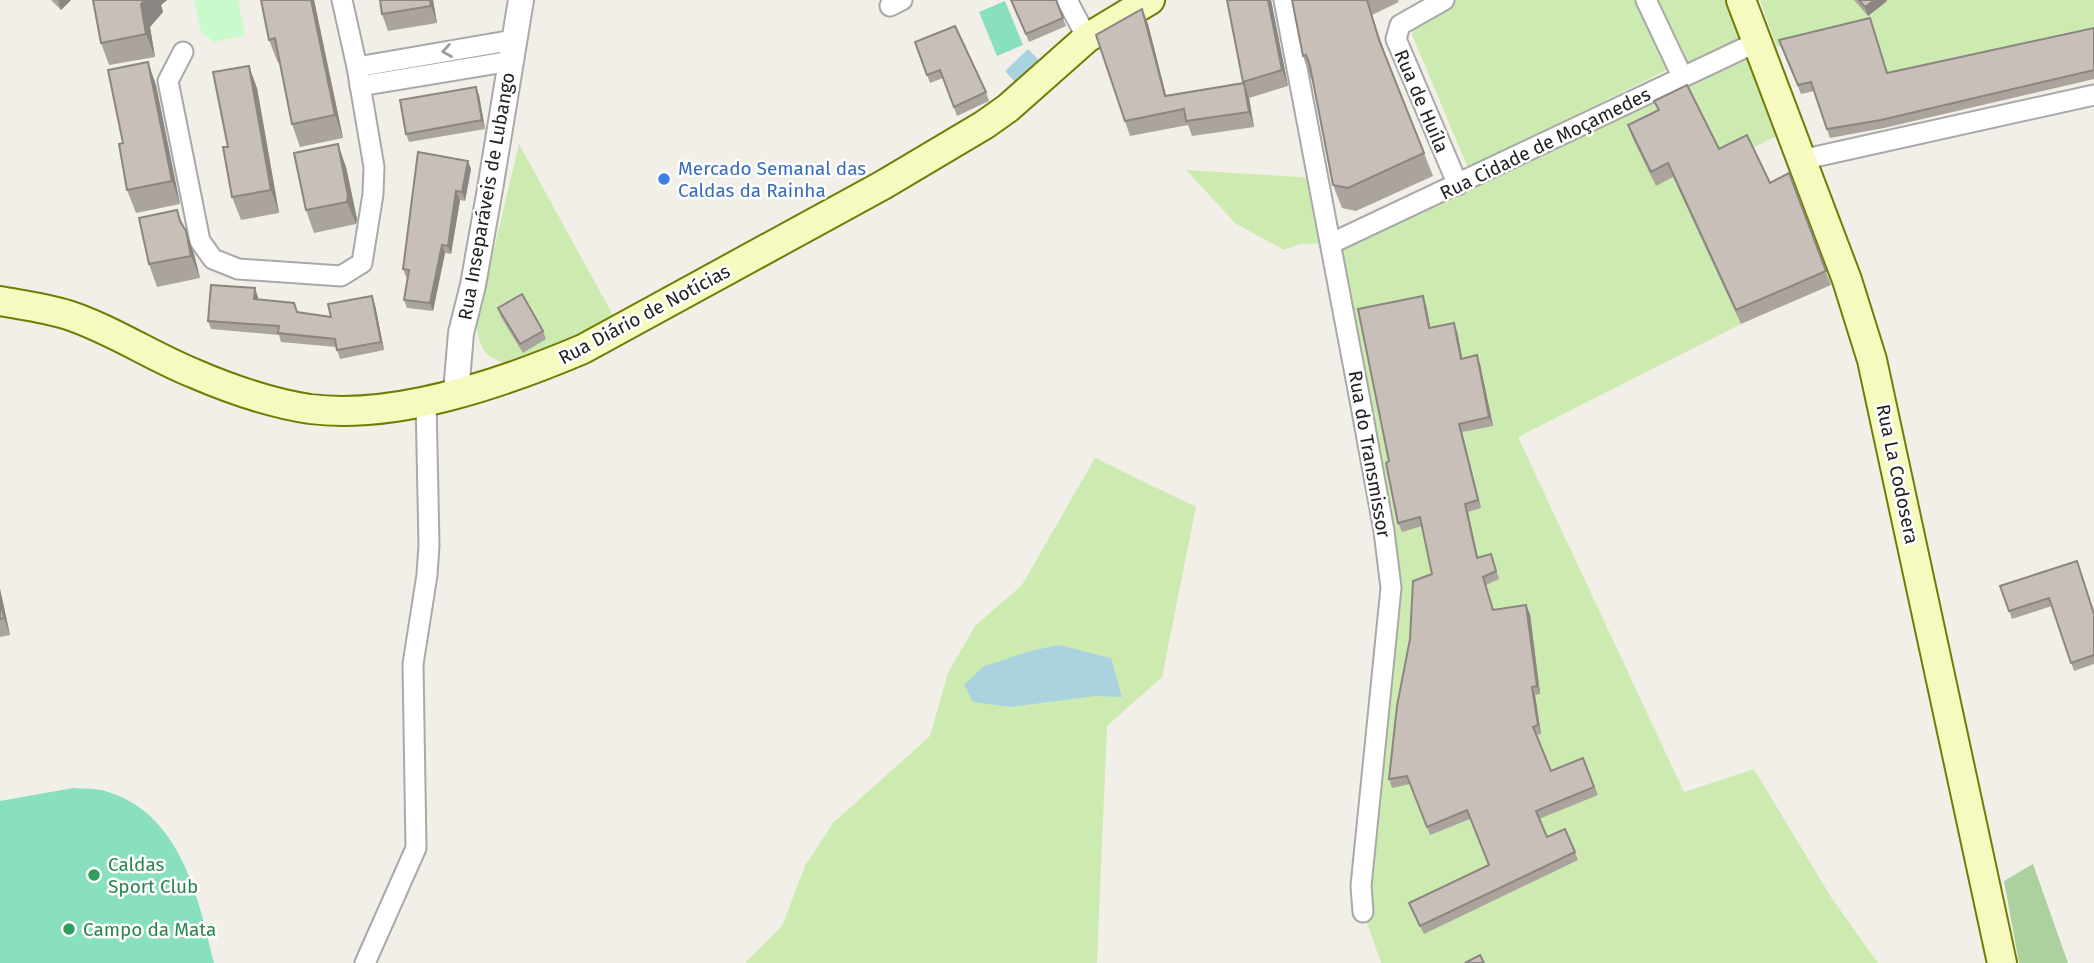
<svg xmlns="http://www.w3.org/2000/svg" width="2094" height="963" viewBox="0 0 2094 963" font-family="'Fira Sans',sans-serif">
	<style>
		.grass { fill: #cdebb0 }
		.forest { fill: #add19e }
		.park { fill: #c8facc }
		.pitch { fill: #88e0be }
		.water { fill: #aad3df }
		.lines { fill: none; stroke-linecap: round; stroke-linejoin: round }
		.minor-casing { stroke: #a9a9a9; stroke-width: 23 }
		.tertiary-casing { stroke: #a9a9a9; stroke-width: 28 }
		.secondary-casing { stroke: #707d05; stroke-width: 32 }
		.minor { stroke: #fff; stroke-width: 19 }
		.tertiary { stroke: #fff; stroke-width: 24 }
		.secondary { stroke: #f7fabf; stroke-width: 28 }
		.wall { fill: #aba49e }
		.shaded-wall { fill: #8b8681 }
		.building { fill: #c7bfb8; stroke: #8b8681; stroke-width: 2 }
		.oneway { stroke: #9c9c9c }
		.shop-dot { fill: #3f7fe0; stroke: #fff; stroke-width: 2.5 }
		.leisure-dot { fill: #2e9e5b; stroke: #fff; stroke-width: 2.5 }
		.labels { text-anchor: middle; stroke-width: 5; stroke-linejoin: round; paint-order: stroke }
		.street-label { font-size: 19px; fill: #222; stroke: #fff }
		.shop-label { font-size: 19px; fill: #366cbe; stroke: #fff; text-anchor: start }
		.leisure-label { font-size: 19px; fill: #27864d; stroke: #fff; text-anchor: start }
	</style>
	<rect width="100%" height="100%" fill="#f2efe9"/>
	<g class="grass">
		<polygon points="1446,0 1725,0 1740,38 1707,58 1671,68 1468,168 1412,35 1416,22"/>
		<polygon points="1760,0 2094,0 2094,35 1889,82 1873,26 1782,48 1776,46"/>
		<polygon points="1757,42 1790,130 1752,148 1721,276 1741,324 1518,437 1684,792 1754,769 1831,897 1878,963 1381,963 1363,912 1391,588 1332,243 1300,244 1284,250 1235,223 1186,170 1316,178 1332,243"/>
		<path d="M 519,144 L 614,317 L 512,365 C 484,357 481,352 476,325 Z"/>
		<polygon points="1095,458 1196,507 1162,677 1107,726 1097,963 745,963 782,926 805,866 833,823 930,736 948,673 975,626 1022,585"/>
	</g>
	<polygon class="forest" points="2033,864 2068,963 2019,963 2004,881"/>
	<polygon class="park" points="194,0 238,0 245,35 214,42 201,32"/>
	<g class="pitch">
		<polygon points="1005,1 1023,45 997,56 979,12"/>
		<path d="M 73,788 C 83,789 95,788 105,791 C 180,812 198,896 214,963 L 0,963 L 0,801 Z"/>
	</g>
	<g class="water">
		<polygon points="1028,49 1040,61 1017,84 1005,71"/>
		<polygon points="1059,645 1111,658 1122,697 1095,696 1011,707 973,702 964,685 983,667 1030,651"/>
	</g>
	<g class="lines">
		<defs>
			<g id="minor">
				<polyline points="1067,0 1087,38"/>
				<polyline points="1284,0 1360,400 1384,531 1391,588 1361,886 1363,912"/>
				<polyline points="1444,0 1400,25 1396,39 1458,185"/>
				<polyline points="1646,0 1682,76"/>
				<polyline points="890,6 902,0"/>
				<polyline points="183,52 168,81 200,241 213,259 238,269 341,276 362,263 373,194 374,167 357,67 342,0"/>
				<polyline points="357,67 514,40"/>
				<polyline points="360,86 511,61"/>
				<polyline points="1801,160 2094,95"/>
				<polyline points="1332,243 1757,42"/>
				<polyline points="365,963 416,848 413,664 427,575 429,545 426,400"/>
			</g>
			<polyline id="tertiary" points="456,393 461,333 473,285 490,189 521,0"/>
			<g id="secondary">
				<polyline points="1741,0 1847,280 1872,360 2002,963"/>
				<path d="M 0,301 C 22,305 46,308 68,315 C 111,329 151,356 193,373 C 230,389 270,403 310,409 C 397,420 503,383 583,349 L 883,185 L 984,125 L 1008,108 L 1087,38 L 1150,0"/>
			</g>
		</defs>
		<use href="#minor" class="minor-casing"/>
		<use href="#tertiary" class="tertiary-casing"/>
		<use href="#secondary" class="secondary-casing"/>
		<use href="#minor" class="minor"/>
		<use href="#tertiary" class="tertiary"/>
		<use href="#secondary" class="secondary"/>
	</g>
	<g class="wall">
		<polygon points="51,0 71,0 61,10"/>
		<polygon points="93,0 167,0 161,5 163,12 150,27 155,57 109,65 101,43"/>
		<polygon points="261,0 314,0 343,138 300,147 292,124 280,62 278,63 269,40"/>
		<polygon points="433,0 437,23 388,31 382,14"/>
		<polygon points="1011,0 1056,0 1066,26 1029,42"/>
		<polygon points="1227,0 1271,0 1288,86 1249,98 1254,127 1192,136 1188,125 1130,136 1096,35 1142,9 1148,24 1166,96 1244,83"/>
		<polygon points="1292,0 1398,0 1399,2 1372,15 1385,53 1433,176 1356,211 1342,208 1333,185 1312,79 1311,79 1303,56"/>
		<polygon points="1854,0 1887,0 1887,1 1868,16"/>
		<polygon points="2094,28 2094,79 1884,128 1830,138 1814,91 1801,94 1782,48 1888,73"/>
		<polygon points="915,42 986,92 989,101 957,116 943,78 930,83"/>
		<polygon points="156,85 180,204 136,213 127,190 123,143"/>
		<polygon points="257,88 279,213 241,220 232,197 228,147"/>
		<polygon points="479,95 485,129 409,142 406,134"/>
		<polygon points="1654,101 1719,149 1770,183 1789,173 1831,285 1741,324 1673,177 1656,186 1633,139 1628,125 1658,110"/>
		<polygon points="346,167 357,219 356,224 314,233 306,210"/>
		<polygon points="471,169 465,201 460,200 451,254 445,253 433,311 407,308 404,300 408,278 406,277 403,269"/>
		<polygon points="177,210 194,254 200,278 157,287 149,264"/>
		<polygon points="255,288 258,299 298,312 331,317 372,296 375,305 384,350 340,359 336,347 281,342 279,335 211,329 208,321"/>
		<polygon points="1426,305 1430,327 1457,331 1462,358 1477,355 1480,364 1493,426 1462,432 1481,508 1468,512 1478,558 1494,562 1499,579 1486,585 1493,610 1530,614 1540,694 1535,695 1541,734 1537,735 1551,771 1583,758 1598,795 1539,819 1547,837 1575,852 1578,860 1424,934 1409,903 1489,865 1470,819 1430,835 1410,784 1392,788 1389,779 1432,574 1422,526 1402,532 1398,523 1389,461"/>
		<polygon points="498,308 543,331 546,339 523,353 501,317"/>
		<polygon points="2077,561 2094,613 2094,664 2074,671 2052,606 2012,619 2000,586"/>
		<polygon points="0,589 10,635 0,637"/>
	</g>
	<g class="shaded-wall">
		<polygon points="58,0 71,0 61,10"/>
		<polygon points="145,0 167,0 161,5 163,12 150,27 155,57 146,34 141,4"/>
		<polygon points="311,0 314,0 343,138 335,115"/>
		<polygon points="430,0 433,0 437,23 431,6"/>
		<polygon points="1268,0 1271,0 1288,86 1282,70"/>
		<polygon points="1875,0 1887,0 1887,1 1868,16 1865,7"/>
		<polygon points="1142,9 1148,24 1170,111 1165,96"/>
		<polygon points="148,62 156,85 180,204 172,181"/>
		<polygon points="249,66 257,88 279,213 271,190"/>
		<polygon points="1244,83 1249,98 1254,127 1249,112"/>
		<polygon points="476,87 479,95 485,129 482,120"/>
		<polygon points="338,144 346,167 357,219 356,224 347,202"/>
		<polygon points="468,161 471,169 465,201 462,192"/>
		<polygon points="456,191 460,200 451,254 448,246"/>
		<polygon points="186,231 194,254 200,278 191,256"/>
		<polygon points="442,245 445,253 433,311 430,303"/>
		<polygon points="255,288 258,297 257,307 254,299"/>
		<polygon points="372,296 375,305 384,350 381,342"/>
		<polygon points="1423,296 1426,305 1432,336 1429,328"/>
		<polygon points="1454,323 1457,331 1464,367 1461,359"/>
		<polygon points="1477,355 1480,364 1493,426 1489,417"/>
		<polygon points="1459,424 1462,432 1481,508 1478,500"/>
		<polygon points="1465,504 1468,512 1480,567 1477,558"/>
		<polygon points="0,589 10,635 4,618 0,600"/>
		<polygon points="1526,605 1530,614 1540,694 1537,686"/>
		<polygon points="1532,687 1535,695 1541,734 1538,725"/>
	</g>
	<g class="building">
		<polygon points="93,0 145,0 141,4 146,34 101,43"/>
		<polygon points="261,0 311,0 335,115 292,124 275,38 269,40"/>
		<polygon points="380,0 430,0 431,6 382,14"/>
		<polygon points="1011,0 1056,0 1063,18 1026,34"/>
		<polygon points="1227,0 1268,0 1282,70 1243,82"/>
		<polygon points="1292,0 1367,0 1379,40 1424,153 1348,188 1333,185 1310,66 1306,55 1303,56"/>
		<polygon points="1859,0 1875,0 1865,7"/>
		<polygon points="1142,9 1165,96 1244,83 1249,112 1186,121 1184,109 1125,121 1096,35"/>
		<polygon points="1870,18 1887,73 2094,28 2094,70 1881,120 1827,129 1811,82 1798,85 1779,40"/>
		<polygon points="955,26 986,92 954,107 940,70 927,75 915,42"/>
		<polygon points="148,62 172,181 127,190 119,144 123,143 108,70"/>
		<polygon points="249,66 271,190 232,197 223,147 228,147 213,72"/>
		<polygon points="1687,85 1719,149 1747,135 1770,183 1789,173 1826,271 1736,310 1668,163 1651,172 1628,125 1659,110 1654,101"/>
		<polygon points="476,87 482,120 406,134 400,100"/>
		<polygon points="338,144 348,196 347,202 306,210 294,153"/>
		<polygon points="418,152 468,161 462,192 456,191 448,246 442,245 430,303 404,300 409,270 403,269"/>
		<polygon points="177,210 180,221 186,231 191,256 149,264 139,218"/>
		<polygon points="211,285 255,288 254,299 294,303 297,312 331,317 328,304 372,296 381,342 337,350 335,339 278,333 279,326 208,321"/>
		<polygon points="522,294 543,331 520,344 498,308"/>
		<polygon points="1423,296 1429,328 1454,323 1461,359 1477,355 1489,417 1459,424 1478,500 1465,504 1477,558 1491,554 1496,571 1483,577 1493,610 1526,605 1537,686 1532,687 1538,725 1533,727 1551,771 1583,758 1594,787 1536,811 1547,837 1565,829 1575,852 1420,926 1409,903 1489,865 1467,810 1427,827 1407,776 1389,779 1397,706 1410,639 1413,581 1432,574 1420,517 1398,523 1386,463 1389,461 1358,309"/>
		<polygon points="2077,561 2094,614 2094,655 2071,663 2049,598 2009,611 2000,586"/>
		<polygon points="0,600 4,618 0,619"/>
		<polygon points="1480,955 1484,963 1465,963"/>
	</g>
	<defs><path id="oneway-chevron" d="M-2-3.5L2.5 0L-2 3.5" fill="none" stroke-width="1.6" stroke-linecap="round" stroke-linejoin="round" transform="scale(1.75)"/></defs>
	<use class="oneway" href="#oneway-chevron" transform="translate(447 51) rotate(170)"/>
	<circle class="shop-dot" cx="664" cy="179" r="7"/>
	<g class="leisure-dot">
		<circle cx="94" cy="875" r="7"/>
		<circle cx="69" cy="929" r="7"/>
	</g>
	<g class="labels">
		<g class="street-label">
			<text transform="translate(1422 101) rotate(67)" y="7">Rua de Huíla</text>
			<text transform="translate(1545 143) rotate(-26)" y="7">Rua Cidade de Moçamedes</text>
			<text transform="translate(486 196) rotate(-80)" y="7">Rua Inseparáveis de Lubango</text>
			<text transform="translate(644 314) rotate(-28)" y="7">Rua Diário de Notícias</text>
			<text transform="translate(1370 454) rotate(80)" y="7">Rua do Transmissor</text>
			<text transform="translate(1898 474) rotate(78)" y="7">Rua La Codosera</text>
		</g>
		<g class="shop-label">
			<text x="678" y="175">Mercado Semanal das<tspan x="678" dy="22">Caldas da Rainha</tspan></text>
		</g>
		<g class="leisure-label">
			<text x="108" y="871">Caldas<tspan x="108" dy="22">Sport Club</tspan></text>
			<text x="83" y="936">Campo da Mata</text>
		</g>
	</g>
</svg>
